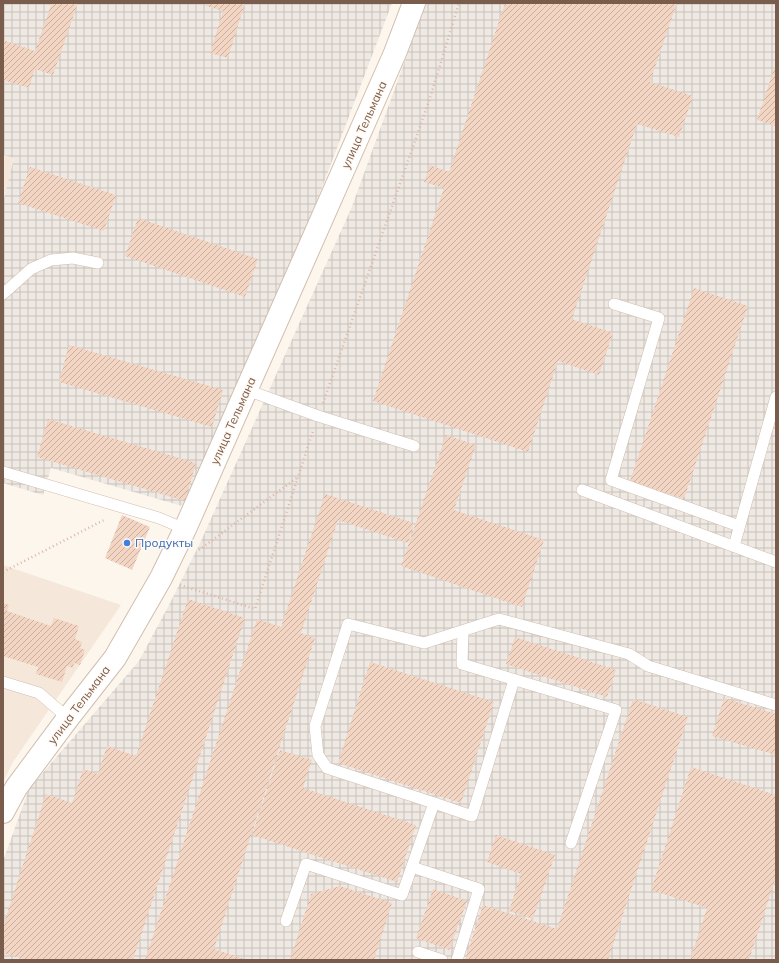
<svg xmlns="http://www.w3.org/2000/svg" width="779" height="963" viewBox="0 0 779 963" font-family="Mulish,sans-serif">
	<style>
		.residential { fill: #f5e8da }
		.industrial { fill: url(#industrial-grid) }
		.building { fill: url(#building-hatch) }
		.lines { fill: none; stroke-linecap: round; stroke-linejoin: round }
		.lane-casing { stroke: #d1beb0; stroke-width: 12 }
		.street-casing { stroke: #d1beb0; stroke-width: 24 }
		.path { stroke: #d9b8a5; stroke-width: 2.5; stroke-dasharray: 1 3; stroke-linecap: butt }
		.lane { stroke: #fff; stroke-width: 11 }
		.street { stroke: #fff; stroke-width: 22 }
		.shop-dot { fill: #3f7fe0; stroke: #fffaf3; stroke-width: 1.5 }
		.labels { text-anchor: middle; stroke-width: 3; stroke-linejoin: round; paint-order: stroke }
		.street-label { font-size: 12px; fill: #7a5c4d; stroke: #fffaf3 }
		.shop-label { font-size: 12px; fill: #366cbe; stroke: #fffaf3; text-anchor: start }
	</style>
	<defs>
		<pattern id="industrial-grid" width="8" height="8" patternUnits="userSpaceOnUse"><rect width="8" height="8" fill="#efe9e4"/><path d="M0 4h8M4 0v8" fill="none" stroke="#c7c0bb"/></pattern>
		<pattern id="building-hatch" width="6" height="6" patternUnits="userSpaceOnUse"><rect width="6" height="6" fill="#f3d5c3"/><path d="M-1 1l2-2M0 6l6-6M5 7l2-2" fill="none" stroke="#cab0a1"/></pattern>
	</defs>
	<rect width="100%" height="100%" fill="#fdf6ec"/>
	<g class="residential">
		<polygon points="3,155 14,158 3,202"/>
		<polygon points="3,565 121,605 13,762 3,782"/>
	</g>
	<g class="industrial">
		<polygon points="3,3 392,3 277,306 182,506 51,468 43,495 3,483 3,202 14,158 3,155"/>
		<polygon points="426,3 776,3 776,960 3,960 3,861 29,789 139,661 170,603 200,543 351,209"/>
	</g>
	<g class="building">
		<polygon points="46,3 78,3 53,75 35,69 29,88 3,80 3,40 35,51 51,5"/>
		<polygon points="207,3 245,3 228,58 210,53 223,11 206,6"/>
		<polygon points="505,3 677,3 650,82 693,96 679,137 637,124 572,319 613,333 599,375 558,361 528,452 373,401 444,188 424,182 430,165 449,172"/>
		<polygon points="776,63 776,126 757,120"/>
		<polygon points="30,167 116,195 104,231 18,203"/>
		<polygon points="138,218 258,259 245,297 125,256"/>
		<polygon points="694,288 748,306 684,499 630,481"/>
		<polygon points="69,345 223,390 212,427 59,382"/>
		<polygon points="48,419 196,463 185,501 37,457"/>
		<polygon points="446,435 476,445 454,510 544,540 522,607 401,566"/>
		<polygon points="325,494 414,523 408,543 338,520 301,633 315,638 214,949 247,960 145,960 257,619 281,627"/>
		<polygon points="122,515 150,527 132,570 105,558"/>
		<polygon points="188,599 245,618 133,960 26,960 3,953 3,926 46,794 72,803 83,769 98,774 107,746 136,756"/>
		<polygon points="3,603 9,605 7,611 51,626 54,618 79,626 75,639 82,642 80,648 85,650 80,665 74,663 73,668 67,666 62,682 36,674 38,667 3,656"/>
		<polygon points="515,637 616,670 607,697 506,664"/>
		<polygon points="370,662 494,702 461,803 338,763"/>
		<polygon points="724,698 776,714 776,755 712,736"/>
		<polygon points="633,699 688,717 608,960 465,960 483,905 557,929"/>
		<polygon points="280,750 312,760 303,788 416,825 397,882 252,835"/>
		<polygon points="691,767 776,795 776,877 749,960 690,960 707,908 651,890"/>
		<polygon points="496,835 555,855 533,919 509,911 521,874 487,862"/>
		<polygon points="340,886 392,903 374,960 290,960 311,894"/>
		<polygon points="433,889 467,901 449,950 416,938"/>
	</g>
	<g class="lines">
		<defs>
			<g id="lane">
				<polyline points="3,294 31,269 51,260 73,258 98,263"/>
				<polyline points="614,304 659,318 611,480 739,526"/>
				<polyline points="247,390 318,416 414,446"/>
				<polyline points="3,472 159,518 185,529"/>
				<polyline points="582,490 776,562"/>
				<polyline points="734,546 776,397"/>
				<polyline points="463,631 462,664 616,710 571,843"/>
				<polyline points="3,682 39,693 68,718"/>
				<polyline points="434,803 472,816 514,680"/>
				<polyline points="412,867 479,889 457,960"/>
				<polyline points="286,921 306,864 402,895 434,803 327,768 318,755 315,726 348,624 424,643 499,619 629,654 648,666 776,705"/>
				<polyline points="418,952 442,960"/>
			</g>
			<polyline id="street" points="3,812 16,788 68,718 115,658 161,578 185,529 395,53 414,3"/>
		</defs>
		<use href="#lane" class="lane-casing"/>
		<use href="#street" class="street-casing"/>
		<g class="path">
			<polyline points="323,403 429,101 459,3"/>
			<polyline points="199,550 298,477"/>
			<polyline points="3,572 106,519"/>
			<polyline points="180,585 255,609 313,431"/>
		</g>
		<use href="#lane" class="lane"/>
		<use href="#street" class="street"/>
	</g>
	<circle class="shop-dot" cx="127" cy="543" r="4"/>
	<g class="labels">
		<g class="street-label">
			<text transform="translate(364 125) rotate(-66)" y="4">улица Тельмана</text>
			<text transform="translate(233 421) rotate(-66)" y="4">улица Тельмана</text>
			<text transform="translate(79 705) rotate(-53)" y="4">улица Тельмана</text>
		</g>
		<g class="shop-label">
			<text x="135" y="547">Продукты</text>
		</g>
	</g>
	<rect width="779" height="963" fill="none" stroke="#7a5c4d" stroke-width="8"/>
</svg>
